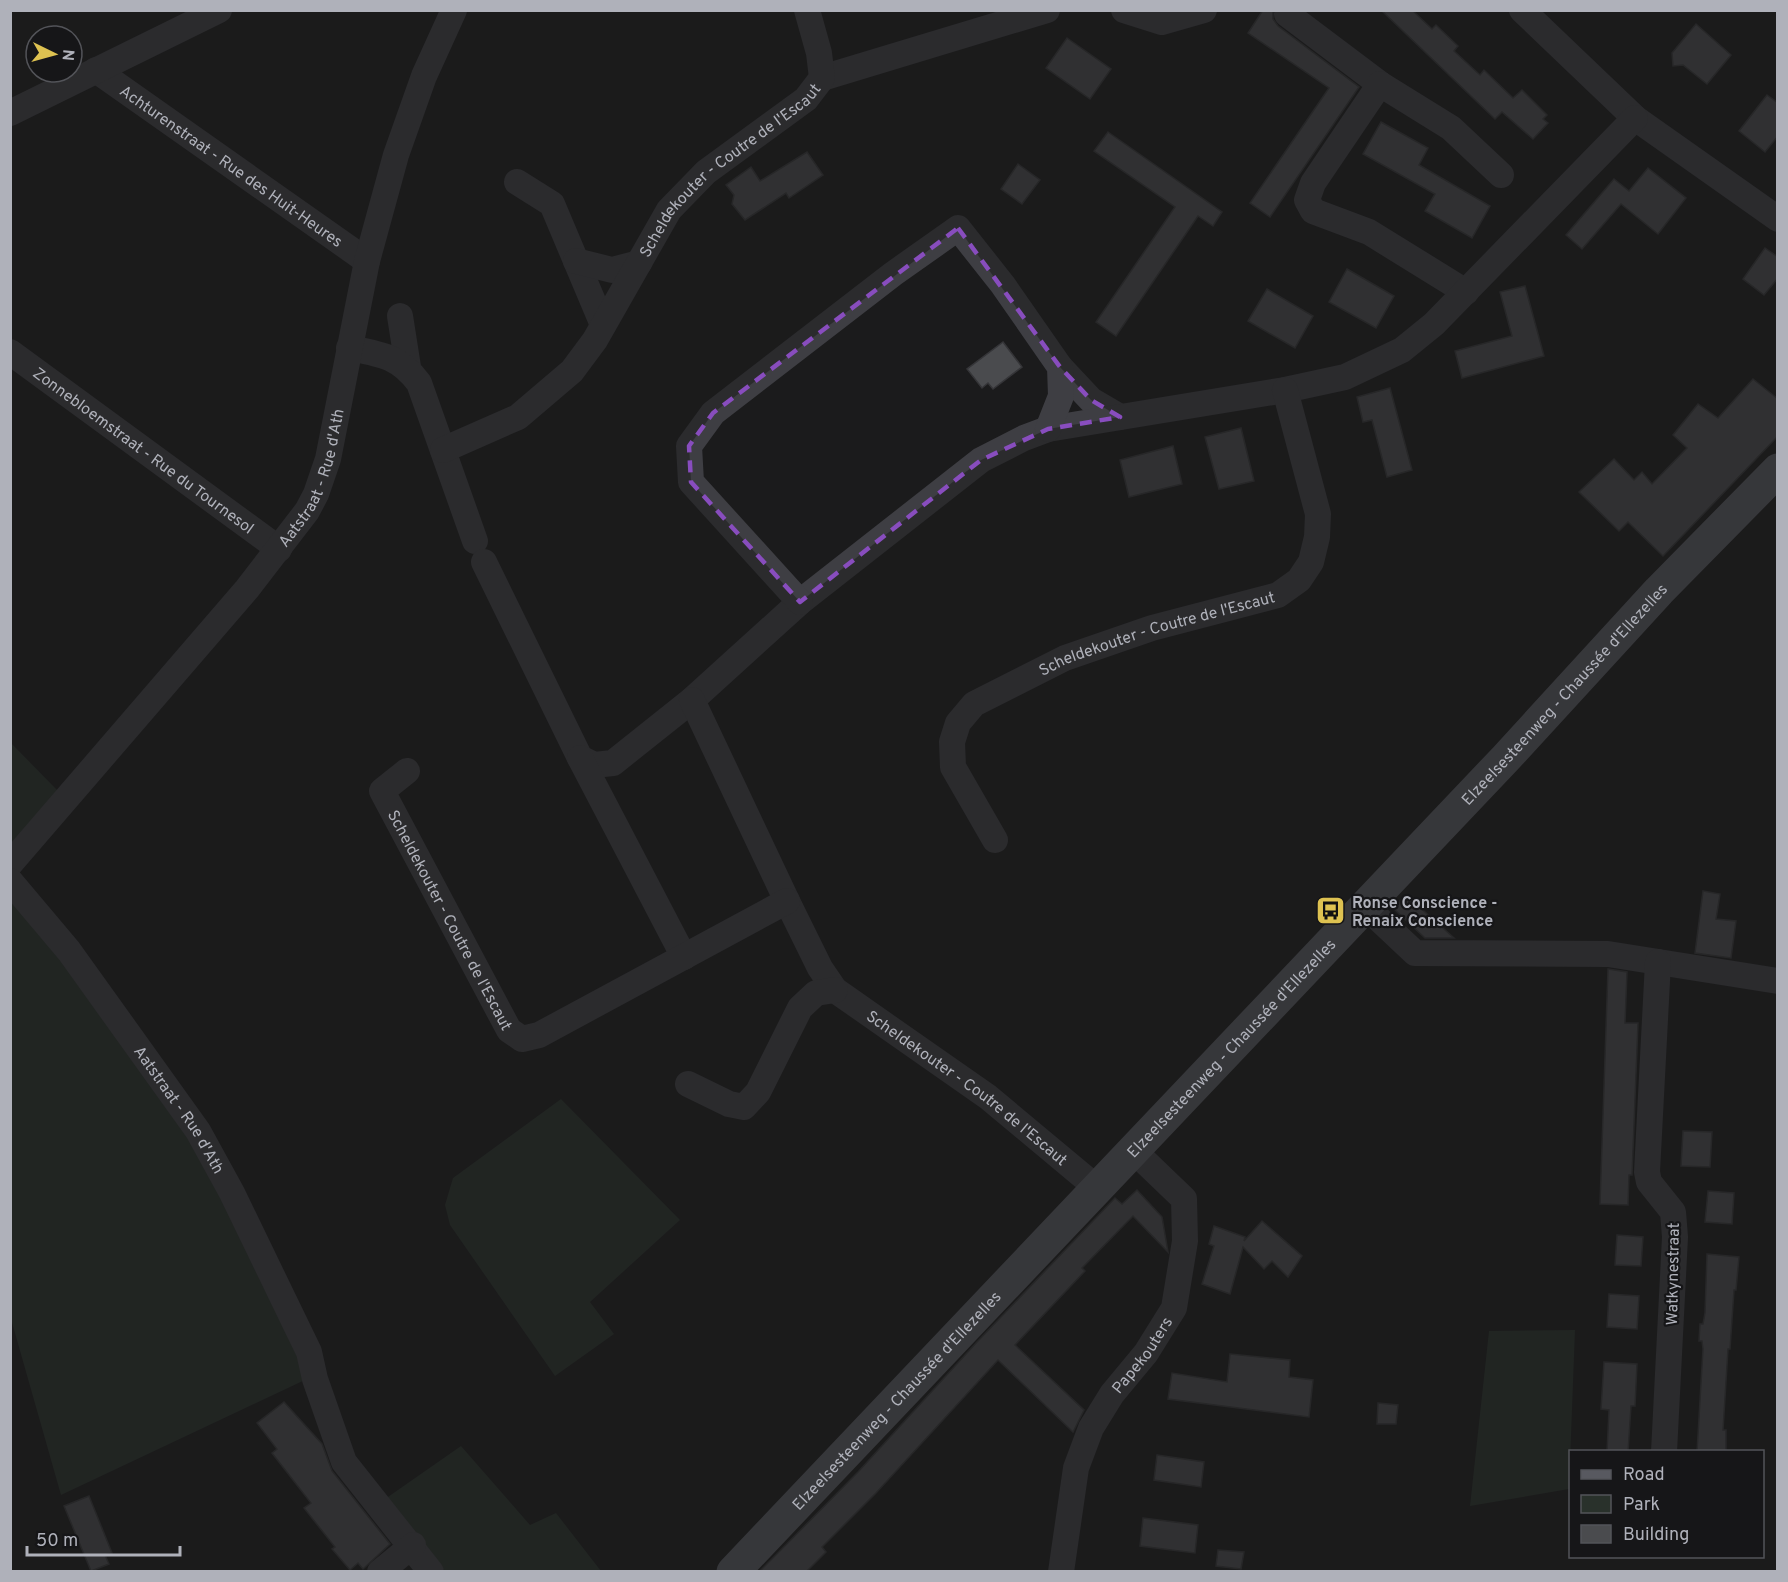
<svg xmlns="http://www.w3.org/2000/svg" width="1788" height="1582" viewBox="0 0 1788 1582" font-family="Overpass,sans-serif">
	<style>
		.green { fill: #29312b }
		.building { fill: #4a4b4e; stroke: #353538; stroke-width: 1.5 }
		.lines { fill: none; stroke-linecap: round; stroke-linejoin: round }
		.minor { stroke: #3e3e43; stroke-width: 26 }
		.major { stroke: #585960; stroke-width: 33 }
		.marked { fill: none; stroke: #884dbe; stroke-width: 4.5; stroke-dasharray: 12 8; stroke-linejoin: round }
		.labels { text-anchor: middle; stroke-width: 4.5; stroke-linejoin: round; paint-order: stroke }
		.street-label { font-size: 16px; fill: #afb1ba; stroke: #161618 }
		.poi-label { font-size: 16px; font-weight: bold; fill: #afb1ba; stroke: #161618; text-anchor: start }
	</style>
	<rect width="100%" height="100%" fill="#1b1b1c"/>
	<g class="green">
		<polygon points="11,743 58,791 11,847"/>
		<polygon points="10,889 223,1187 307,1379 61,1495 11,1319"/>
		<polygon points="561,1099 680,1220 590,1302 614,1334 555,1376 450,1225 445,1205 453,1178"/>
		<polygon points="1575,1330 1569,1489 1470,1506 1489,1331"/>
		<polygon points="461,1446 530,1525 556,1513 601,1571 445,1571 385,1499"/>
	</g>
	<g class="building">
		<polygon points="1263,10 1273,10 1273,19 1278,26 1359,87 1270,217 1250,203 1329,88 1248,33"/>
		<polygon points="1381,10 1412,10 1432,29 1436,25 1458,46 1454,51 1480,75 1484,70 1513,98 1522,90 1547,115 1543,119 1548,123 1533,139 1502,112 1495,119"/>
		<polygon points="1696,24 1731,55 1707,84 1683,65 1673,66 1672,53"/>
		<polygon points="1067,38 1111,69 1090,99 1046,68"/>
		<polygon points="1767,95 1778,103 1778,136 1765,152 1739,131"/>
		<polygon points="1381,122 1428,148 1419,165 1490,206 1472,238 1425,211 1435,194 1363,154"/>
		<polygon points="1108,132 1222,212 1213,226 1198,216 1116,336 1096,322 1175,207 1094,151"/>
		<polygon points="807,152 823,175 789,198 786,193 745,220 732,204 734,195 726,185 751,167 760,181"/>
		<polygon points="1018,164 1040,180 1022,204 1001,189"/>
		<polygon points="1648,168 1686,198 1658,234 1621,204 1582,249 1566,235 1614,179 1629,191"/>
		<polygon points="1765,248 1778,257 1778,278 1764,295 1743,279"/>
		<polygon points="1347,269 1394,296 1376,328 1329,302"/>
		<polygon points="1525,286 1544,356 1462,378 1455,351 1512,336 1500,292"/>
		<polygon points="1267,289 1313,316 1295,348 1248,321"/>
		<polygon points="1003,342 1022,367 993,389 988,383 982,388 967,369"/>
		<polygon points="1753,379 1778,399 1778,436 1663,556 1628,522 1619,531 1579,492 1614,459 1634,480 1642,472 1652,484 1687,448 1673,435 1698,404 1718,418"/>
		<polygon points="1390,388 1412,470 1387,477 1372,420 1363,422 1357,397"/>
		<polygon points="1241,428 1254,481 1219,489 1205,437"/>
		<polygon points="1173,446 1182,484 1129,497 1120,460"/>
		<polygon points="1703,891 1720,894 1716,919 1736,921 1731,958 1695,953"/>
		<polygon points="1406,895 1454,938 1425,938 1393,908"/>
		<polygon points="1608,969 1627,972 1625,1023 1638,1023 1632,1175 1629,1175 1628,1205 1600,1204"/>
		<polygon points="1683,1131 1712,1132 1710,1167 1681,1166"/>
		<polygon points="1137,1190 1162,1217 1168,1252 1133,1216 1082,1268 1085,1271 1015,1345 1084,1410 1073,1432 998,1360 876,1493 822,1547 826,1552 806,1572 759,1572 858,1472 977,1342 1115,1198 1122,1204"/>
		<polygon points="1708,1191 1734,1193 1732,1224 1705,1222"/>
		<polygon points="1262,1221 1302,1256 1288,1277 1272,1261 1264,1269 1243,1247 1230,1294 1202,1284 1214,1246 1209,1244 1214,1226 1245,1237 1244,1241"/>
		<polygon points="1617,1235 1643,1237 1641,1266 1615,1265"/>
		<polygon points="1707,1254 1739,1257 1736,1290 1734,1290 1730,1349 1728,1349 1723,1430 1726,1430 1726,1452 1697,1452 1703,1349 1702,1341 1699,1341 1700,1324 1703,1324 1705,1313"/>
		<polygon points="1609,1294 1639,1296 1637,1329 1607,1327"/>
		<polygon points="1230,1354 1290,1360 1289,1377 1313,1380 1309,1417 1168,1399 1172,1373 1227,1382"/>
		<polygon points="1604,1362 1637,1364 1635,1406 1631,1406 1628,1452 1607,1452 1609,1410 1601,1409"/>
		<polygon points="284,1402 322,1444 332,1471 390,1544 363,1569 358,1563 350,1570 332,1549 335,1547 304,1508 311,1503 272,1453 277,1449 257,1423"/>
		<polygon points="1378,1403 1398,1405 1396,1424 1377,1424"/>
		<polygon points="1157,1455 1204,1462 1201,1487 1154,1480"/>
		<polygon points="89,1496 112,1553 105,1555 109,1564 91,1571 64,1506"/>
		<polygon points="1143,1518 1198,1525 1195,1553 1140,1546"/>
		<polygon points="1218,1550 1244,1552 1241,1569 1216,1566"/>
	</g>
	<g class="lines">
		<g class="minor">
			<polyline points="1124,10 1162,22 1204,10"/>
			<polyline points="1522,10 1635,118 1778,219"/>
			<polyline points="1287,14 1380,84"/>
			<path id="s1" d="M 96,70 L 367,261"/>
			<polyline points="822,78 1047,10"/>
			<polyline points="10,113 219,10"/>
			<polyline points="517,182 552,204 603,325"/>
			<polyline points="576,261 612,270 639,263"/>
			<polyline points="1466,292 1369,232 1313,211 1307,200 1313,183 1380,84 1451,128 1501,175"/>
			<polyline points="400,316 408,367"/>
			<path d="M 349,348 C 381,354 399,356 419,383 L 475,541"/>
			<path id="s2" d="M 10,352 L 279,549"/>
			<polyline points="1060,367 1091,400 1120,417"/>
			<path id="s3" d="M 443,450 L 518,417 L 572,371 L 595,340 L 669,210 L 706,172 L 806,99 L 822,78 L 819,53 L 807,10"/>
			<polyline points="484,562 580,758 594,765 613,763 692,700 800,602 981,460 1024,438 1048,429 1285,390 1345,377 1402,350 1434,324 1635,118"/>
			<polyline points="800,602 691,482 689,446 713,413 893,274 958,228 1003,285 1060,367 1061,396 1048,429"/>
			<path id="s4" d="M 692,700 L 787,901 L 820,968 L 835,990 L 988,1097 L 1097,1188"/>
			<polyline points="580,758 684,957"/>
			<path id="s5" d="M 407,771 L 382,791 L 509,1030 L 522,1039 L 539,1035 L 787,901"/>
			<path id="s6" d="M 995,840 L 953,767 L 952,742 L 958,723 L 974,704 L 1065,658 L 1152,628 L 1278,595 L 1299,580 L 1311,562 L 1317,537 L 1318,514 L 1285,390"/>
			<path id="s7" d="M 10,864 L 247,589 L 307,511 L 316,494 L 328,459 L 367,261 L 396,155 L 424,76 L 454,10"/>
			<path id="s8" d="M 10,881 L 69,951 L 198,1131 L 232,1193 L 309,1352 L 315,1379 L 344,1462 L 431,1572"/>
			<polyline points="1364,905 1415,953 1608,954 1778,981"/>
			<polyline points="1658,962 1647,1172 1649,1182 1673,1212 1675,1237 1664,1452"/>
			<polyline points="688,1084 729,1104 744,1107 758,1092 800,1008 816,993 835,990"/>
			<polyline points="380,1572 413,1545"/>
			<path id="s9" d="M 1061,1572 L 1076,1468 L 1091,1428 L 1112,1394 L 1146,1353 L 1174,1308 L 1185,1241 L 1184,1199 L 1134,1151"/>
		</g>
		<path class="major" id="s10" d="M 733,1572 L 1505,759 L 1659,591 L 1778,470"/>
	</g>
	<path d="M0 0H1788V1582H0ZM 958,228 L 1060,367 L 1091,400 L 1120,417 L 1048,429 L 981,460 L 800,602 L 691,482 L 689,446 L 713,413 Z" fill="#1b1b1c" fill-opacity=".55" fill-rule="evenodd"/>
	<path class="marked" d="M 958,228 L 1060,367 L 1091,400 L 1120,417 L 1048,429 L 981,460 L 800,602 L 691,482 L 689,446 L 713,413 Z"/>
	<defs>
		<symbol id="bus-square" viewBox="-11 -11 22 22"><rect x="-9" y="-9" width="18" height="18" rx="4" fill="#dec251" stroke="#161618"/><path d="M-5-6H5V4H4V6H2V4H-2V6H-4V4H-5ZM-3.5-4V0h7V-4ZM-3.5 1.2v1.5H-2V1.2ZM2 1.2v1.5H3.5V1.2Z" fill="#111"/></symbol>
	</defs>
	<g fill-rule="evenodd">
		<use href="#bus-square" x="1314" y="894" width="33" height="33"/>
	</g>
	<g class="labels">
		<g class="street-label">
			<text dy="6" stroke="none"><textPath href="#s1" startOffset="166">Achturenstraat - Rue des Huit-Heures</textPath></text>
			<text dy="6" stroke="none"><textPath href="#s3" startOffset="412">Scheldekouter - Coutre de l'Escaut</textPath></text>
			<text dy="6" stroke="none"><textPath href="#s2" startOffset="166">Zonnebloemstraat - Rue du Tournesol</textPath></text>
			<text dy="6" stroke="none"><textPath href="#s7" startOffset="494">Aatstraat - Rue d'Ath</textPath></text>
			<text dy="6" stroke="none"><textPath href="#s6" startOffset="351">Scheldekouter - Coutre de l'Escaut</textPath></text>
			<text dy="6" stroke="none"><textPath href="#s10" startOffset="1209">Elzeelsesteenweg - Chaussée d'Ellezelles</textPath></text>
			<text dy="6" stroke="none"><textPath href="#s5" startOffset="178">Scheldekouter - Coutre de l'Escaut</textPath></text>
			<text dy="6" stroke="none"><textPath href="#s10" startOffset="723">Elzeelsesteenweg - Chaussée d'Ellezelles</textPath></text>
			<text dy="6" stroke="none"><textPath href="#s4" startOffset="488">Scheldekouter - Coutre de l'Escaut</textPath></text>
			<text dy="6" stroke="none"><textPath href="#s8" startOffset="285">Aatstraat - Rue d'Ath</textPath></text>
			<text transform="translate(1672 1274) rotate(-89)" y="6">Watkynestraat</text>
			<text dy="6" stroke="none"><textPath href="#s9" startOffset="237">Papekouters</textPath></text>
			<text dy="6" stroke="none"><textPath href="#s10" startOffset="237">Elzeelsesteenweg - Chaussée d'Ellezelles</textPath></text>
		</g>
		<g class="poi-label">
			<text x="1352" y="908">Ronse Conscience -<tspan x="1352" dy="18">Renaix Conscience</tspan></text>
		</g>
	</g>
	<rect width="1788" height="1582" fill="none" stroke="#afb1ba" stroke-width="24"/>
	<rect x="1569" y="1450" width="195" height="108" fill="#161618" stroke="#535459" stroke-width="1.5"/>
	<rect x="1581" y="1470" width="30" height="9" fill="#585960" stroke="#535459" stroke-width="1.5"/>
	<text x="1623" y="1480" font-size="18" fill="#afb1ba">Road</text>
	<rect x="1581" y="1495" width="30" height="18" fill="#29312b" stroke="#535459" stroke-width="1.5"/>
	<text x="1623" y="1510" font-size="18" fill="#afb1ba">Park</text>
	<rect x="1581" y="1525" width="30" height="18" fill="#4a4b4e" stroke="#535459" stroke-width="1.5"/>
	<text x="1623" y="1540" font-size="18" fill="#afb1ba">Building</text>
	<g transform="translate(54 54) rotate(95)"><circle r="28" fill="#161618" stroke="#535459" stroke-width="1.5"/>
	<path d="M0-4.5L10 22L0 15L-10 22Z" fill="#dec251"/>
	<text y="-9" font-size="16" font-weight="bold" text-anchor="middle" fill="#afb1ba">N</text>
	</g>
	<path d="M27 1546v9h153v-9" fill="none" stroke="#afb1ba" stroke-width="3"/>
	<text x="36" y="1546" font-size="18" fill="#afb1ba" stroke="#161618" stroke-width="4.5" paint-order="stroke">50 m</text>
</svg>
